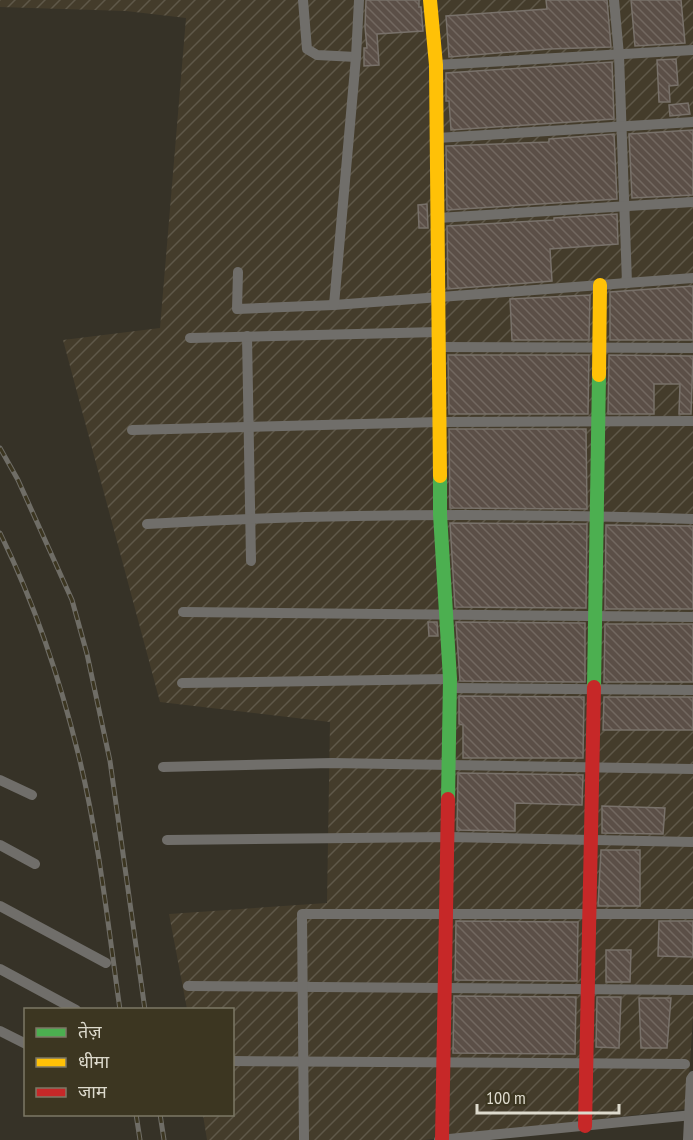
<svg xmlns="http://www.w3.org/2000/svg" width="693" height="1140" viewBox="0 0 693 1140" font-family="'PT Sans Narrow','Noto Sans Devanagari',sans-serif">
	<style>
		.industrial { fill: url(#industrial-furrows) }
		.building { fill: url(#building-back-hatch); stroke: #78716a; stroke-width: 1.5 }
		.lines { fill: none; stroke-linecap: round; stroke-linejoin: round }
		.street { stroke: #706e6a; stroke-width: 10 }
		.fast { stroke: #4caf50; stroke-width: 14 }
		.slow { stroke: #ffc107; stroke-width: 14 }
		.jam { stroke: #c62828; stroke-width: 14 }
		.rail-casing { stroke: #6f6d66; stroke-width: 5 }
		.rail { stroke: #3c3621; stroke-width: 3; stroke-dasharray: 9; stroke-linecap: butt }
	</style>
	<defs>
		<pattern id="industrial-furrows" width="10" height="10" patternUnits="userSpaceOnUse" patternTransform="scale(1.5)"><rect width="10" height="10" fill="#443c2b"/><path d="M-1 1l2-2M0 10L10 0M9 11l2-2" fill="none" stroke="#5f5849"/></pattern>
		<pattern id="building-back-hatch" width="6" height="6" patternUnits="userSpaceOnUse" patternTransform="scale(1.5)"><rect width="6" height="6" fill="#5b4f47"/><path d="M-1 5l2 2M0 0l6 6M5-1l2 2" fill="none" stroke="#726860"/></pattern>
	</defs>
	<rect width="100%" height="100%" fill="#363227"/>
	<polygon class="industrial" points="0,0 693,0 693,1016 687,1109 424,1140 207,1140 203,1115 232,1114 232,1010 187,1009 169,914 327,903 330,722 160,702 63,340 160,328 186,18 126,11 0,7"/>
	<g class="building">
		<polygon points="366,0 419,0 419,7 421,7 423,31 377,34 379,65 364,66 364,48 367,48 365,27"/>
		<polygon points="546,0 607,0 611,47 549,49 449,57 446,16 547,9"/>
		<polygon points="631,0 681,0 685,43 635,46"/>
		<polygon points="676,59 678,85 669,86 670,102 659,102 657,60"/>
		<polygon points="612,62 614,119 451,130 449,101 446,101 446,73"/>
		<polygon points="688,103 690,114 670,116 669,105"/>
		<polygon points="693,130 693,195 632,198 629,134"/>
		<polygon points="614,134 617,199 447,210 446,146 549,142 549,139"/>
		<polygon points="427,204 428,228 419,228 418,205"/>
		<polygon points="617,214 618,244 550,249 552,281 448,289 447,226 554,220 554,218"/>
		<polygon points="693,286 693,340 610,340 610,292"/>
		<polygon points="590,295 589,340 512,340 510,299"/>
		<polygon points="448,355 589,355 588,414 449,414"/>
		<polygon points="609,355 693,356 691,414 679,414 680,384 654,384 654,414 608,414"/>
		<polygon points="449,429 586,429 587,509 450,508"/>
		<polygon points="450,523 587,524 586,608 455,607"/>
		<polygon points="606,525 693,526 693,609 605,609"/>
		<polygon points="428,622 437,622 438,636 429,636"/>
		<polygon points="456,622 585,623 585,682 460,681"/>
		<polygon points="605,624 693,624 693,682 604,682"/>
		<polygon points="459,696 584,697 583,758 463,758 463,725 459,724"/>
		<polygon points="604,697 693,697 693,730 603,730"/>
		<polygon points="458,773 583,775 582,805 515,803 515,831 457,830"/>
		<polygon points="602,806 665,808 663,834 602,833"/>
		<polygon points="601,850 640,850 640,906 598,906"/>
		<polygon points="456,921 578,922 577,981 455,980"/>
		<polygon points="659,921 693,921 693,957 658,956"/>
		<polygon points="606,950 631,950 630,982 606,982"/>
		<polygon points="454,996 576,997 575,1054 453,1053"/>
		<polygon points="597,997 621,997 619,1048 596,1047"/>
		<polygon points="639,998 671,998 667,1048 641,1048"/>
	</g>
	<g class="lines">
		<g class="street">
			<polyline points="303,0 307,49 317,55 356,57"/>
			<polyline points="614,0 619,55 627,283"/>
			<polyline points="436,65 693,50"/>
			<polyline points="437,138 693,122"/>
			<polyline points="438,218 693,202"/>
			<polyline points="238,272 237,309 334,305 693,278"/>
			<polyline points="334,305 356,57 359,0"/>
			<polyline points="247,336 251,561"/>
			<polyline points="190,338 439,332"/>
			<polyline points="439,347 693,348"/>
			<polyline points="132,430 440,422 693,421"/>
			<path d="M 147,524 C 329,513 511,513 693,519"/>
			<polyline points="183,612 693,617"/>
			<polyline points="182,683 450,679"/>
			<polyline points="450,688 693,690"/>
			<polyline points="163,767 332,763 693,769"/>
			<polyline points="0,780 32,795"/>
			<polyline points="167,840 448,837 693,842"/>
			<polyline points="0,845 35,864"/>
			<polyline points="0,906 106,963"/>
			<polyline points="0,969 76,1010"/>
			<polyline points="188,986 693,990"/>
			<polyline points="0,1031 26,1044"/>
			<polyline points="232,1061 685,1064"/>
			<polyline points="304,1140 302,914 693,914"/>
			<polyline points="439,1140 693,1115"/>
			<polyline points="688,1140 691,1079 693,1076"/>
		</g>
		<g class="fast">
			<polyline points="440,476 440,514 450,679 448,799"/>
			<polyline points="594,687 599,375"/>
		</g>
		<g class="slow">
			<polyline points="430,0 436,65 440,476"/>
			<polyline points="599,375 600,285"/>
		</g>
		<g class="jam">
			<polyline points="585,1126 594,687"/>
			<polyline points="442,1140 448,799"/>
		</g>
		<defs>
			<g id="rail">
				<polyline points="0,448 18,480 72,600 87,654 110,761 145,1010"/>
				<path d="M 0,533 C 35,604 60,679 79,757 C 99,839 108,925 120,1010"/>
				<polyline points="136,1114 140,1140"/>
				<polyline points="160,1114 164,1140"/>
			</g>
		</defs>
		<use href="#rail" class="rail-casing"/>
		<use href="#rail" class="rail"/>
	</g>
	<rect x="24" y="1008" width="210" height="108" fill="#3c3621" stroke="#7c7866" stroke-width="1.5"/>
	<rect x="36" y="1028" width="30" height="9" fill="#4caf50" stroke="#7c7866" stroke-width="1.5"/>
	<text x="78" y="1038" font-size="18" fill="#dddacd">तेज़</text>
	<rect x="36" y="1058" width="30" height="9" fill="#ffc107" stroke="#7c7866" stroke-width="1.5"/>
	<text x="78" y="1068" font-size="18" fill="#dddacd">धीमा</text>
	<rect x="36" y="1088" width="30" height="9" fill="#c62828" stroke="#7c7866" stroke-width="1.5"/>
	<text x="78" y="1098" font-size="18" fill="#dddacd">जाम</text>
	<path d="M477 1104v9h142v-9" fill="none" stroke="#dddacd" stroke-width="3"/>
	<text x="486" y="1104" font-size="18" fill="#dddacd" stroke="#3c3621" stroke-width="4.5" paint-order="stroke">100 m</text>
</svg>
